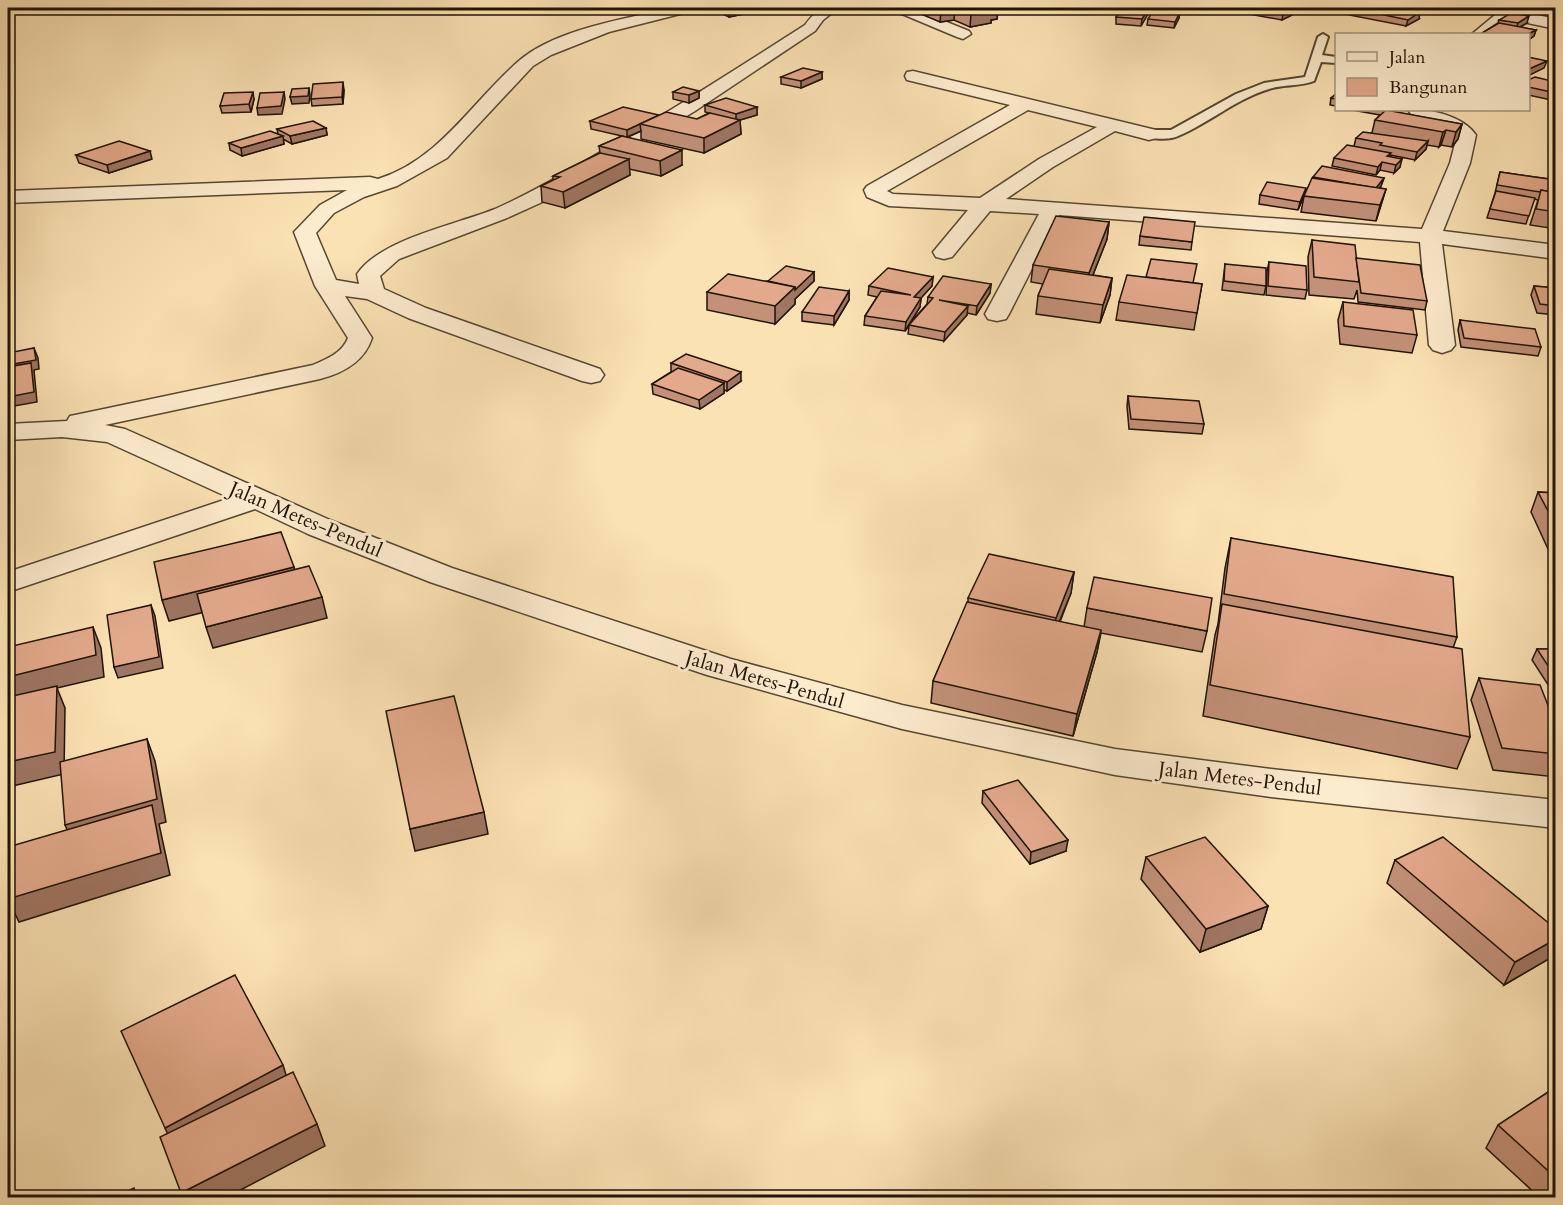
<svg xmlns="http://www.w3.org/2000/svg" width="1563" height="1205" viewBox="0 0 1563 1205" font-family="Cardo,serif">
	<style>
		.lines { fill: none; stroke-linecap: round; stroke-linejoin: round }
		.service-casing { stroke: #564731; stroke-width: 4 }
		.minor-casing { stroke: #564731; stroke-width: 3 }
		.service { fill: #fcecce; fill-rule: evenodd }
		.minor { fill: #fcecce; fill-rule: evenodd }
		.wall { fill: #c29177; stroke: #1f1306; stroke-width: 1.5 }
		.shaded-wall { fill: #9e7661; stroke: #1f1306; stroke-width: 1.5 }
		.building { fill: #e2a98a; stroke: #1f1306; stroke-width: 1.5 }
		.labels { text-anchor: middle; stroke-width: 6; stroke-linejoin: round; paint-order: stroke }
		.street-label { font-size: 20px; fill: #1f1306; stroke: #fcecce }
	</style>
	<rect width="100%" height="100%" fill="#fbe2b3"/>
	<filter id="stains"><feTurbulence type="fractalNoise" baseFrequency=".00333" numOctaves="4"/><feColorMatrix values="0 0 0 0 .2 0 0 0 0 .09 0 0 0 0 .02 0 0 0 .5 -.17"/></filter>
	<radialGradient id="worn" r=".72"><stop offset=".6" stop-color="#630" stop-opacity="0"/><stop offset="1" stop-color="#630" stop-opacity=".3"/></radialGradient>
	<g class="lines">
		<defs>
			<path id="service" d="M 1323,34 L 1328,37 L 1322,55 L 1336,57 L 1336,63 L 1321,62 L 1314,81 C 1299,87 1283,84 1269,89 C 1236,99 1209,123 1178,136 C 1170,140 1149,140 1143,134 L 1149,130 L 1171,130 L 1236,94 L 1264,83 L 1305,77 L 1318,37 Z"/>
			<g id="minor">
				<path d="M 671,8 L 694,8 L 692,11 L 609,32 L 551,55 L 533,66 L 447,158 L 397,186 L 364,197 L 334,213 L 316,233 L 336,280 L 359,284 L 357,274 C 381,239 455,225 495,209 C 536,191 573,168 611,146 C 677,107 741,66 805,25 C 815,11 821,8 838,8 L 823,20 L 815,31 L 695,111 L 549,199 L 507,218 L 399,259 L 380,276 L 384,289 L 426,308 L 600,369 L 604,375 L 600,381 L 591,383 L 582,381 L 408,318 L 367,299 L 345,296 L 372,338 C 364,362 343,373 320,379 L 105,425 L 125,429 L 330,520 L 452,568 L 731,659 L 902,705 L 1115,749 L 1271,769 L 1556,800 L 1556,828 L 1271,797 L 1115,775 L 902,729 L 707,675 L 430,582 L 308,534 L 255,509 L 8,592 L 8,572 L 230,498 L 107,442 L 62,437 L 8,440 L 8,424 L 67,421 L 70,416 L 80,414 L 313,365 C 327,359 342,353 348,338 L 315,286 L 294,232 L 320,205 L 347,190 L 8,203 L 8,191 L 370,177 L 378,179 C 441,159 472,101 520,60 C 557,29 625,19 671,8 Z"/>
				<polygon points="893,8 912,8 969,31 971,34 963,39 957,37 895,11"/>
				<polygon points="1483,8 1504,8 1556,19 1556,29 1509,19 1488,34 1472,34 1495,15 1485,11"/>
				<path d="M 913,71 L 1156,130 L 1158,134 L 1156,138 L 1149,140 L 1115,131 L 1053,167 L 1006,199 L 1422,229 L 1450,163 L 1457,136 L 1411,114 L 1408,110 C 1430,108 1463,116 1476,135 L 1470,163 L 1443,231 L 1556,245 L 1556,259 L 1442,244 L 1455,345 L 1451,350 L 1442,353 L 1433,350 L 1429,345 L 1420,242 L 1059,215 L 1009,314 L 1006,319 L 997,321 L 988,319 L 985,314 L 1039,214 L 990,211 L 952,257 L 944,259 L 936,257 L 933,252 L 968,210 L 889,206 L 867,197 L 864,190 L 867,186 L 1010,105 L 907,80 L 905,76 L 907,72 ZM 1028,110 L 1097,127 L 1039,159 L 980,198 L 893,194 L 887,191 Z"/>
			</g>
		</defs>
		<use href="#service" class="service-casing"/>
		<use href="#minor" class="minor-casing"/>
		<use href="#service" class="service"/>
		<use href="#minor" class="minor"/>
	</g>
	<g class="wall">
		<polygon points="711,8 754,8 754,12 729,17 711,9"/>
		<polygon points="922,8 998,8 997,19 991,20 991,23 970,27 954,20 940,22 921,14"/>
		<polygon points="1244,8 1288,8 1292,15 1282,20 1243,13"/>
		<polygon points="1351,8 1419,19 1406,26 1349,15"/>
		<polygon points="1521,8 1539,8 1535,12 1521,9"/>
		<polygon points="1540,8 1556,8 1556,14 1539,11"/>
		<polygon points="1149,12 1141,26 1116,24 1116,17"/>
		<polygon points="1180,12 1179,18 1174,28 1147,25 1148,19"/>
		<polygon points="1499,20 1527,23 1520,27 1536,30 1534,36 1528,40 1528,34 1481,34 1482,33 1498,23"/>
		<polygon points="822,72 822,79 801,88 781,84 781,77"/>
		<polygon points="1528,80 1556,82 1556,101 1528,95"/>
		<polygon points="344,90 343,104 312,106 311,99"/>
		<polygon points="699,91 699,98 689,103 673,99 673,92"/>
		<polygon points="1336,94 1336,106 1330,105 1331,98"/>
		<polygon points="254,99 251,112 222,113 220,106"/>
		<polygon points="705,105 757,107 757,115 740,120 741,134 704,153 641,139 641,131 628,137 682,165 661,176 629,169 630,175 565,208 542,202 541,186 553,180 553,176 600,153 599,146 622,136 591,129 590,121 697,119 709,113 705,112"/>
		<polygon points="1352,110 1390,110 1388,111 1462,124 1458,139 1452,147 1441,145 1439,147 1427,145 1426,149 1415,160 1390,155 1390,157 1400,167 1394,173 1380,170 1376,175 1332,166 1334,158 1354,146 1356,138 1372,133 1375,120 1380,115"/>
		<polygon points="326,128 327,135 292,144 283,139 284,144 242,156 230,150 229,143 278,134 277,129"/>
		<polygon points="76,155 152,159 109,173 79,163"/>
		<polygon points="1500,172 1556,180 1556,229 1530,225 1538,200 1534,199 1526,224 1487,218 1495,193"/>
		<polygon points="1313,177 1384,178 1381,186 1380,188 1386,189 1376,221 1301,212 1304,196"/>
		<polygon points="1260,195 1304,196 1298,210 1259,204"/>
		<polygon points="1109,222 1107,239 1093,275 1112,278 1110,295 1100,323 1036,314 1038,296 1043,284 1031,282 1033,265"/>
		<polygon points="1140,236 1192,242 1191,250 1139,245"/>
		<polygon points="1312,240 1356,258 1427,301 1425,310 1358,302 1357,290 1354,299 1309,295 1308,257"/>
		<polygon points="1269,262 1307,290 1305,299 1266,295 1267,271"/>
		<polygon points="1225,264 1266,286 1264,295 1222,290"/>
		<polygon points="814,272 814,281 795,299 795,304 775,324 707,310 707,292 768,281"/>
		<polygon points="933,277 932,286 921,298 920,307 910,323 927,304 928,297 991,284 990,293 976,315 967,313 967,315 944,341 908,334 909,326 905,331 864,325 865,316 877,297 868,295 869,286"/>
		<polygon points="1193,283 1202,284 1194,330 1116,320 1119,302"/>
		<polygon points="1534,286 1556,288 1556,315 1537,313 1531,295"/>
		<polygon points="849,291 849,300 834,325 802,321 802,312"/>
		<polygon points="1343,302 1417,335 1412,353 1340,344 1338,320"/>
		<polygon points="1460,320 1541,347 1538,356 1461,347 1458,330"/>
		<polygon points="671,363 741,381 727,391 724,390 724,393 700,409 653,394 652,384 671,372"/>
		<polygon points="1128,396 1204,424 1202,434 1129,429 1127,406"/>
		<polygon points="1538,492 1556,493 1556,549 1548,549 1531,512"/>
		<polygon points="1231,538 1457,637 1453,648 1470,737 1457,769 1203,716 1215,635 1218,624 1225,568"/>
		<polygon points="1074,572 1071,593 1060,622 1084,627 1087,608 1207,631 1202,652 1101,633 1097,652 1073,736 931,703 933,681 968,602 968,598"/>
		<polygon points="1537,649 1556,649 1556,697 1532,660"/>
		<polygon points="1479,678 1556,726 1556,777 1493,770 1471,700"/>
		<polygon points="983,791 1066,851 1030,864 982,803"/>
		<polygon points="1146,857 1268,906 1261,929 1200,952 1141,879"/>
		<polygon points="1395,860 1552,957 1504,985 1387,883"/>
		<polygon points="1556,1087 1556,1197 1539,1197 1486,1148 1498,1125"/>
	</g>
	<g class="shaded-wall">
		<polygon points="745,8 754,8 754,12 729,17 728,10"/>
		<polygon points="955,8 954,20 940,22 941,10"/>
		<polygon points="986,8 998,8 997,19 991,20 991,23 970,27 971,14"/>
		<polygon points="1149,8 1150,8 1149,12 1141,26 1142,19"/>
		<polygon points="1293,8 1292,15 1282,20 1283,14"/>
		<polygon points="1180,12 1179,18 1174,28 1175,22"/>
		<polygon points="1420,12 1419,19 1406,26 1408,20"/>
		<polygon points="1529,16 1527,23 1516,29 1518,23"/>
		<polygon points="1536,30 1534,36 1528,40 1528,34"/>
		<polygon points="1547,61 1544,68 1528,76 1529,69"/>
		<polygon points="822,72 822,79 801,88 801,81"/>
		<polygon points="343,82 344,90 343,104 342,97"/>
		<polygon points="309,88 310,95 309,103 292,104 290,97"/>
		<polygon points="699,91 699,98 689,103 689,95"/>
		<polygon points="253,92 254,99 251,112 249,104"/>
		<polygon points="284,92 285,99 282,114 258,115 257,108"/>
		<polygon points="757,107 757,115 740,120 741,134 704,153 704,138 736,122 736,114"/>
		<polygon points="659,115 640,124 641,131 627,137 627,130"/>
		<polygon points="1462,124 1458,139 1452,147 1456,132"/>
		<polygon points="326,128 327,135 292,144 290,136"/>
		<polygon points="1446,130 1441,145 1439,147 1443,132"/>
		<polygon points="283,136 284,144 242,156 241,148"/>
		<polygon points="1428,141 1426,149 1415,160 1417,152"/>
		<polygon points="682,150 682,165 661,176 660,161"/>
		<polygon points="150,151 152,159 109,173 107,165"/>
		<polygon points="629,159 630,175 565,208 563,192"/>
		<polygon points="1402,159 1400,167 1394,173 1396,165"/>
		<polygon points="1382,162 1380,170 1376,175 1378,167"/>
		<polygon points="1384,178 1381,186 1373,197 1375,189"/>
		<polygon points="1306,188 1304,196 1298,210 1300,202"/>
		<polygon points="1386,189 1376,221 1380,205"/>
		<polygon points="1109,222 1107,239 1087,290 1089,273"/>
		<polygon points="814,272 814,281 795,299 795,304 775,324 775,306 795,287"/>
		<polygon points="933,277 932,286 921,298 920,307 905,331 906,322 914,297"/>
		<polygon points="1112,278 1110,295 1100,323 1103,305"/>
		<polygon points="991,284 990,293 976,315 977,306"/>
		<polygon points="849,291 849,300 834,325 834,316"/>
		<polygon points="968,306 967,315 944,341 945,332"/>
		<polygon points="34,348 38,358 39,369 34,370 37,402 8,407 8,365"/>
		<polygon points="741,372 741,381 727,391 727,382"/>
		<polygon points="724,383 724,393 700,409 699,400"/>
		<polygon points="294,567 299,588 169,621 162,600"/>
		<polygon points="1074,572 1071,593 1052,639 1056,618"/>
		<polygon points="322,597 327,618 213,648 206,627"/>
		<polygon points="151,605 155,616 163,668 118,678 114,667"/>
		<polygon points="93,627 101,648 104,677 57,688 65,708 64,774 8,787 8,677"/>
		<polygon points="1101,630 1097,652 1073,736 1077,714"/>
		<polygon points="147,739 155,761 166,822 159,824 170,875 19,922 8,899 75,848 65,825"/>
		<polygon points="484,812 488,834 415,851 410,829"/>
		<polygon points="1068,840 1066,851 1030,864 1031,852"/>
		<polygon points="1268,906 1261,929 1200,952 1206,929"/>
		<polygon points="1556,939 1556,950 1552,957 1504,985 1515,962"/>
		<polygon points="283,1065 290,1088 175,1150 165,1128"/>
		<polygon points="317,1124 325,1146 227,1197 183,1197 181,1193"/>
		<polygon points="8,1139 9,1141 10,1197 8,1197"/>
	</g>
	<g class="building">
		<polygon points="722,8 745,8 728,10"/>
		<polygon points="935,8 991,8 986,8 992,11 971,14 955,8 941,10"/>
		<polygon points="1122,8 1149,8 1142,19 1116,17"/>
		<polygon points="1247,8 1293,8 1283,14"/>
		<polygon points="1351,8 1392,8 1420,12 1408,20"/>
		<polygon points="1154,9 1180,12 1175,22 1148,19"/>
		<polygon points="1511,13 1529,16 1518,23 1499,20"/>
		<polygon points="1499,23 1536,30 1528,34 1491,34 1482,33"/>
		<polygon points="1528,57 1547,61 1529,69"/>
		<polygon points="803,68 822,72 801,81 781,77"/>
		<polygon points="1535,77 1556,82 1556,93 1528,87 1528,80"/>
		<polygon points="343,82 342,97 311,99 313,84"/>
		<polygon points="683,87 699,91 689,95 673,92"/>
		<polygon points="309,88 308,96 290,97 292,89"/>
		<polygon points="253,92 249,104 220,106 224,93"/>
		<polygon points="284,92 281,106 257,108 260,93"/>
		<polygon points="1336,94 1336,99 1331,98"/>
		<polygon points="726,98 757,107 736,114 705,105"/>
		<polygon points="623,107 659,115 627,130 590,121"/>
		<polygon points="1386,110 1462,124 1456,132 1446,130 1443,132 1375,120"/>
		<polygon points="666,112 697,119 710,113 740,120 704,138 640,124"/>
		<polygon points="313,121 326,128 290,136 277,129"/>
		<polygon points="270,131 283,136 241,148 229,143"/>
		<polygon points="1363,132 1428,141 1417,152 1380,145 1382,143 1356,138"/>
		<polygon points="622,136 682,150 660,161 599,146"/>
		<polygon points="119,141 150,151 107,165 76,155"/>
		<polygon points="1347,145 1391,153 1387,156 1402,159 1396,165 1382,162 1378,167 1334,158"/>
		<polygon points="600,153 629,159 563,192 541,186 560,177 553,176"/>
		<polygon points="1322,166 1384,178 1376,188 1313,177"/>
		<polygon points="1500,172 1556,180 1556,193 1541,190 1540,192 1497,185"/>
		<polygon points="1312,178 1386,189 1380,205 1304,196"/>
		<polygon points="1267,182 1306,188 1300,202 1260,195"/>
		<polygon points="1541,190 1556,193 1556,212 1536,209"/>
		<polygon points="1496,191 1535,198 1529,216 1490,209"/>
		<polygon points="1056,216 1109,222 1089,273 1033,265"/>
		<polygon points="1144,217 1195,222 1192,242 1140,236"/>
		<polygon points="1312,240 1355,245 1359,282 1314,277"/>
		<polygon points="1356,258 1420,265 1427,301 1361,293"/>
		<polygon points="1151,259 1197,264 1193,283 1146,277"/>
		<polygon points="1269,262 1306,266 1307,290 1268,286"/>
		<polygon points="1225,264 1266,268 1266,286 1224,281"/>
		<polygon points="786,266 814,272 795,290 795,287 768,281"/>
		<polygon points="888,268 933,277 914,297 921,298 906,322 865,316 881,291 911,295 869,286"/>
		<polygon points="1049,269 1112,278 1103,305 1038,296"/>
		<polygon points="728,274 795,287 775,306 707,292"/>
		<polygon points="1127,275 1202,284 1197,313 1119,302"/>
		<polygon points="943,276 991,284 977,306 939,300 968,306 945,332 909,325 933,298 928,297"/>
		<polygon points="1534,286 1556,288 1556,306 1540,304"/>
		<polygon points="819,287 849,291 834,316 802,312"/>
		<polygon points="1343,302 1413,310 1417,335 1344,326"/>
		<polygon points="1460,320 1535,329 1541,347 1464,338"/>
		<polygon points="34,348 36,360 8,365 8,353"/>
		<polygon points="686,354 741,372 727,382 671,363"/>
		<polygon points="31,363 34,392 8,397 8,367"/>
		<polygon points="678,368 724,383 699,400 652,384"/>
		<polygon points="1128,396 1199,401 1204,424 1131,419"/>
		<polygon points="1538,492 1556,493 1556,526"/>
		<polygon points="281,532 294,567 162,600 154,562"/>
		<polygon points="1231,538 1453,577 1457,637 1224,594"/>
		<polygon points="989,554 1074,572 1056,618 968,598"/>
		<polygon points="309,566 322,597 206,627 197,594"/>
		<polygon points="1094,577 1212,598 1207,631 1087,608"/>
		<polygon points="967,602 1101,630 1077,714 933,681"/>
		<polygon points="1222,604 1462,649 1470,737 1210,685"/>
		<polygon points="151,605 159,657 114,667 107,615"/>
		<polygon points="93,627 96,655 8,677 8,647"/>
		<polygon points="1537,649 1556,649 1556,678"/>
		<polygon points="1479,678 1540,685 1556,726 1556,754 1502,748"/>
		<polygon points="57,686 55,752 8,762 8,697"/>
		<polygon points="454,696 484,812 410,829 386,711"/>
		<polygon points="147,739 157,799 65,825 60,762"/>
		<polygon points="1018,780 1068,840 1031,852 983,791"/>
		<polygon points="152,805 161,853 8,899 8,847"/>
		<polygon points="1205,837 1268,906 1206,929 1146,857"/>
		<polygon points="1443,837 1556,929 1556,939 1515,962 1395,860"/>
		<polygon points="235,975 283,1065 165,1128 121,1031"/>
		<polygon points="293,1072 317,1124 181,1193 160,1137"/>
		<polygon points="1556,1087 1556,1178 1498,1125"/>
		<polygon points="134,1188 137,1197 115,1197"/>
	</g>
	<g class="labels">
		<g class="street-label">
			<text transform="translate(306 519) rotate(23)" y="7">Jalan Metes-Pendul</text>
			<text transform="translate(765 679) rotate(16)" y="7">Jalan Metes-Pendul</text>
			<text transform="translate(1240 778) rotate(7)" y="7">Jalan Metes-Pendul</text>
		</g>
	</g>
	<rect width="1563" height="1205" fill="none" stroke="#fbe2b3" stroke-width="30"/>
	<rect x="9" y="9" width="1545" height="1187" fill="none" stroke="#1f1306" stroke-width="3"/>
	<rect x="15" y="15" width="1533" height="1175" fill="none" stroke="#1f1306" stroke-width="1.5"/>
	<rect x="1335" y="33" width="195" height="78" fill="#fcecce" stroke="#a4957e" stroke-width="1.5"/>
	<rect x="1347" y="52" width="30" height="9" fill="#fcecce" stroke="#a4957e" stroke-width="1.5"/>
	<text x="1389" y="63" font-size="18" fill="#1f1306">Jalan</text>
	<rect x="1347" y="78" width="30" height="18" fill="#e2a98a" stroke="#a4957e" stroke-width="1.5"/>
	<text x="1389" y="93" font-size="18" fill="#1f1306">Bangunan</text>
	<rect width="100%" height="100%" filter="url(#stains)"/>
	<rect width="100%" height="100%" fill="url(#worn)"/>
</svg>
